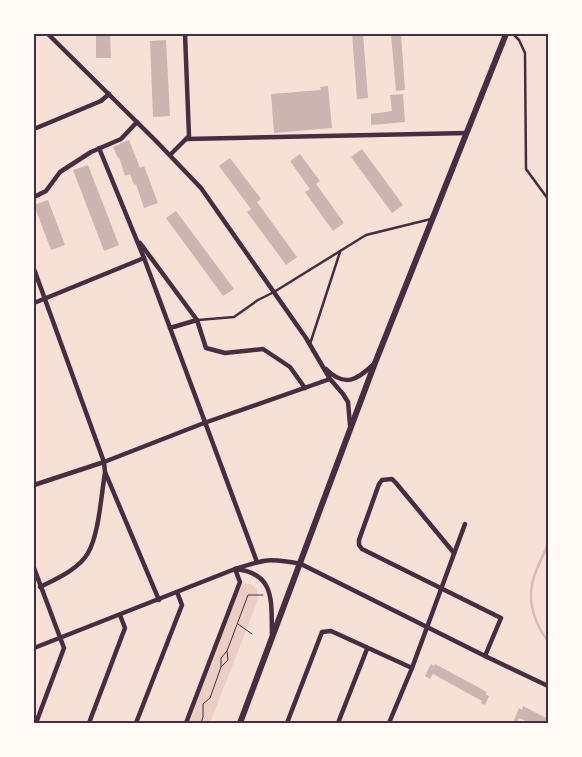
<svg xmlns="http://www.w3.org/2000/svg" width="582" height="757" viewBox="0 0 582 757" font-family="'Noto Sans',sans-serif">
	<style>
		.green { fill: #ebcfc5 }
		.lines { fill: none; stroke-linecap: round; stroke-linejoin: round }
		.stream { stroke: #dcb8b0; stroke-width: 2.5 }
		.building { fill: #ccb4b1 }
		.path { stroke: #4a2c40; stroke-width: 1 }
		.service { stroke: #4a2c40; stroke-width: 2.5 }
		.minor { stroke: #4a2c40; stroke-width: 4.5 }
		.secondary { stroke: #4a2c40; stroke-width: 6 }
		.neatline { fill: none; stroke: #4a2c40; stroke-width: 2 }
	</style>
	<rect width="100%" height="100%" fill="#f7e1d7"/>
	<polygon class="green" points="244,584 251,584 257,590 258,600 210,723 189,723 239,591"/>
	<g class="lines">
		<path class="stream" d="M 548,544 C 543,557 534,571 532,585 C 528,604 536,626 548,641"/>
	</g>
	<g class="building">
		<polygon points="96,34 110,34 111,58 96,58"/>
		<polygon points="352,34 363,34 368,98 357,99"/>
		<polygon points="391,34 401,34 405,90 396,91"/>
		<polygon points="166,40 170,116 153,117 150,41"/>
		<polygon points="328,86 332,128 274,133 271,94 321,90 320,87"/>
		<polygon points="403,94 405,122 371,125 371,114 392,111 390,95"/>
		<polygon points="129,140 140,168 144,166 158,203 144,208 136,184 134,185 130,174 125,176 119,157 118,158 113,147"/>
		<polygon points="362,149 403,205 392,213 351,157"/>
		<polygon points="300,154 320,181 316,184 344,223 333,231 305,192 310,189 290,161"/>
		<polygon points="230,158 261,199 257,202 297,257 286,265 247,212 251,209 219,166"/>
		<polygon points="88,165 119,245 104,251 73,170"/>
		<polygon points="48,200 65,245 51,250 34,205"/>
		<polygon points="176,211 234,289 223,296 166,218"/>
		<polygon points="431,664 434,666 435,664 487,692 485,694 489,696 485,705 481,703 482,701 433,674 430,679 425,676"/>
		<polygon points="523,706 548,719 548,723 530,723 519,718 517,722 514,720 519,708 522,710"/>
	</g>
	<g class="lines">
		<g class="path">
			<polyline points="238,624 252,634"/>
			<polyline points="221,667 228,660 227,651 248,595 263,595"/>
			<polyline points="201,723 203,717 203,704 210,698 221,667 221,658 227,651"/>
		</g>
		<g class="service">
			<polyline points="513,34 519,40 525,53 526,169 548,199"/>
			<polyline points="198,320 234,317 258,300 274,292 366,235 431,219"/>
			<polyline points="310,344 340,252"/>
		</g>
		<g class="minor">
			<polyline points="48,34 156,141 201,188 306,338 330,379 343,394 348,402 350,425"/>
			<polyline points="185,34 189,136 186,139"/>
			<polyline points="34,129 101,101 109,94"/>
			<polyline points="99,148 144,258 257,562"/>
			<polyline points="170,155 186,139 467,133"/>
			<polyline points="34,197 46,191 60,172 91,152 121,139 137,122"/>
			<polyline points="140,243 197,320 206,348 225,353 263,349 290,367 305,388"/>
			<polyline points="34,269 104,462 105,472 159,600"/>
			<polyline points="34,303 144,258"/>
			<polyline points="170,328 197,320"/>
			<path d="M 326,369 C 345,388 357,380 374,364"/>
			<polyline points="34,485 104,462 204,423 330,379"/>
			<polyline points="454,553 396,483 392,479 382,480 379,484 359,540 359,545 362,549 501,618 485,656"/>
			<polyline points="34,568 64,648 36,723"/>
			<path d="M 40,587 C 56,579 79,569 88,553 C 99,534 101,496 105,473"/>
			<path d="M 34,648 L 235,569 C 265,559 270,558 301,564 L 485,656 L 548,686"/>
			<polyline points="89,723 125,628 120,615"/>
			<polyline points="136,723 182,605 177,592"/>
			<path d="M 186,723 L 240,582 L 235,569 C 276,573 271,602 272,634"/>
			<polyline points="287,723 322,632 331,631 412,668"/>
			<polyline points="338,723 367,649"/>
			<polyline points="389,723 412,668 465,524"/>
		</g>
		<polyline class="secondary" points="240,723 375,363 506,34"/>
	</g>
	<rect width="582" height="757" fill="none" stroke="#fffaf5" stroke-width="70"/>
	<rect x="35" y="35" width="512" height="687" class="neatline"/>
</svg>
